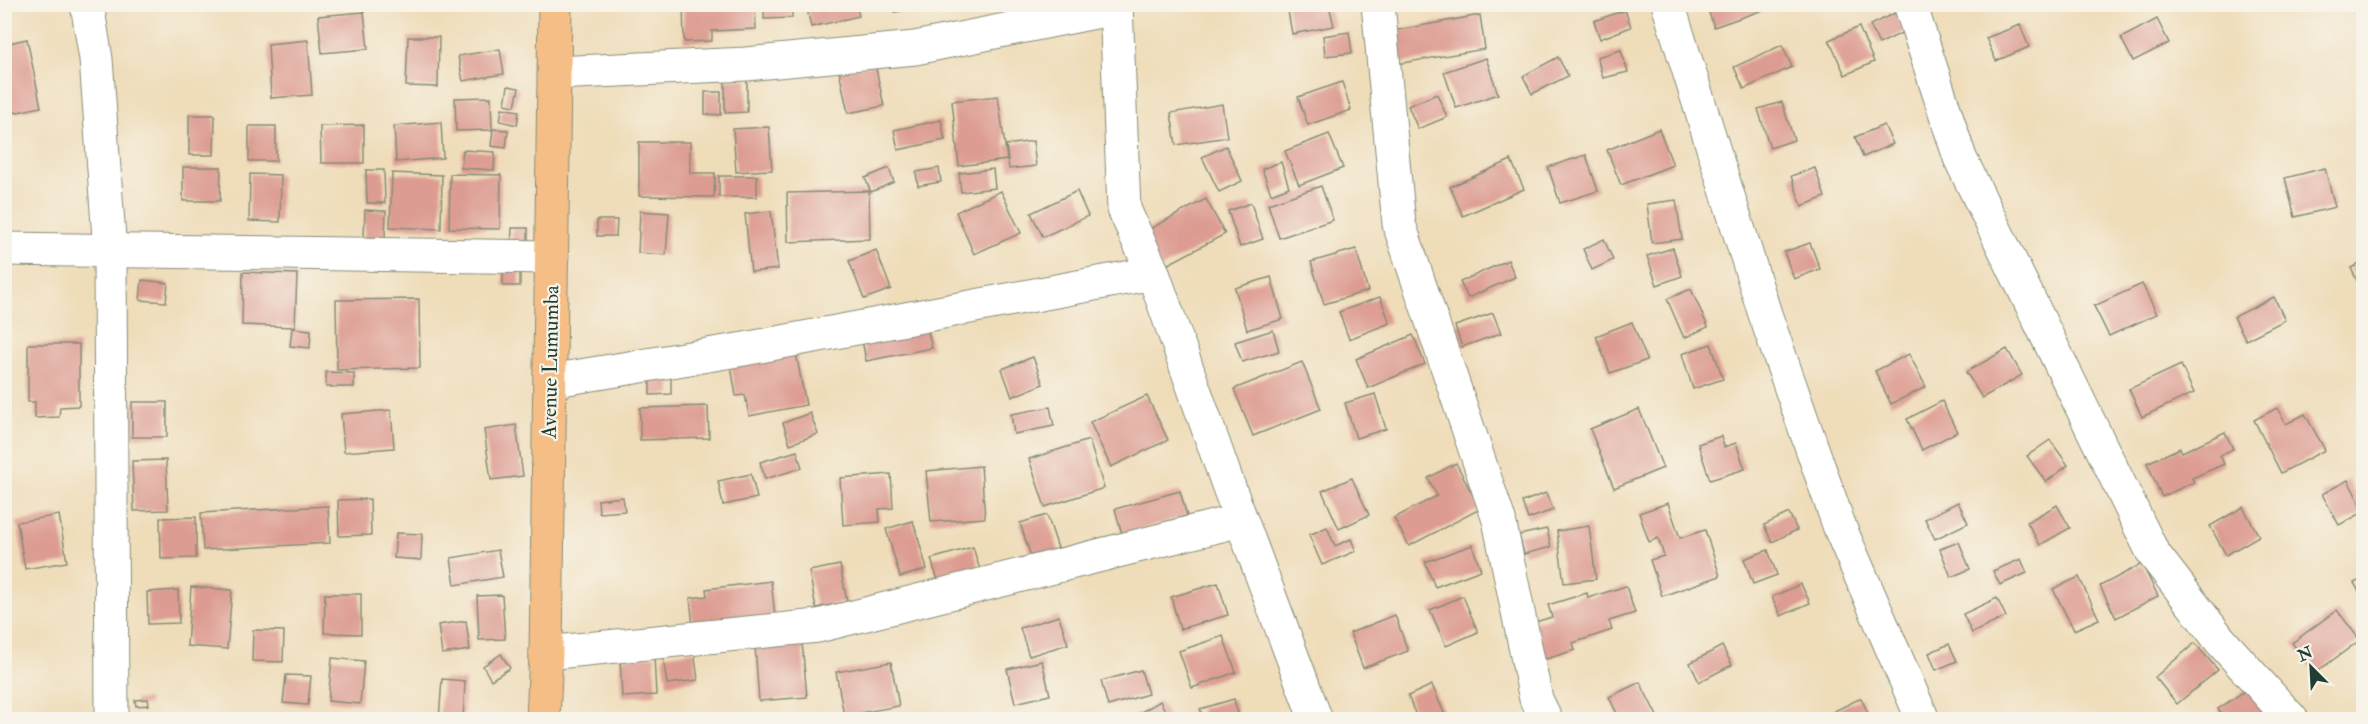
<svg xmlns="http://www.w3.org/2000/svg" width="2368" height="724" viewBox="0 0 2368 724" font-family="'IM FELL Double Pica',serif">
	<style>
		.building { fill: #dd9c92 }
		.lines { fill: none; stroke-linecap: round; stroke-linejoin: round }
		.minor-casing { stroke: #878d77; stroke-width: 35 }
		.major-casing { stroke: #878d77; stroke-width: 35 }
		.minor { stroke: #fff; stroke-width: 33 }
		.major { stroke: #f5be86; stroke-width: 33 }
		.labels { text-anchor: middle; stroke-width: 4.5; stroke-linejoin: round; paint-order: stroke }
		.street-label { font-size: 21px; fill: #1f3d34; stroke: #f7f3e8 }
	</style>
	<rect width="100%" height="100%" fill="#f7f3e8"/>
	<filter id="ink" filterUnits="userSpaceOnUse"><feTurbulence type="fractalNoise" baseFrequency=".0167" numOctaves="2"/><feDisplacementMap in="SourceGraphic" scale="12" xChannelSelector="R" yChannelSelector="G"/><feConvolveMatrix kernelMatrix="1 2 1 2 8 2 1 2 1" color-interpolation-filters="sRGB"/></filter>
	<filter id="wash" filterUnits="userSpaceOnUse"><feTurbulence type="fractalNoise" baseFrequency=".008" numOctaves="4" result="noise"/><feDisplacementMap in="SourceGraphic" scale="24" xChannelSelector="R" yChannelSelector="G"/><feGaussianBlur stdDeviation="1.35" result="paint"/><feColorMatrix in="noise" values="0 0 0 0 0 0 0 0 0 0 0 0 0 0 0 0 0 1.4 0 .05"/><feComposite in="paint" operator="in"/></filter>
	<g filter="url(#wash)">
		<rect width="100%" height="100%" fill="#efddba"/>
		<g id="blocks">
			<g class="building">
				<polygon points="427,4 447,4 447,9 428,11"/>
				<polygon points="683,4 755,4 756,29 712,31 712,41 684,42"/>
				<polygon points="764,4 792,4 792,18 764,19"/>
				<polygon points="806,4 856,4 859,16 811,27"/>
				<polygon points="894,4 928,4 928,6 895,12"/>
				<polygon points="980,4 1010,4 1010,6 981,10"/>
				<polygon points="1190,4 1214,4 1214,6 1191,8"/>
				<polygon points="1715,4 1761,4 1763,10 1714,27 1707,7"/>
				<polygon points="1287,5 1329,5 1334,26 1292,34"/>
				<polygon points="1625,10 1631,27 1600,39 1594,21"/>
				<polygon points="364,12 368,49 322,53 318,16"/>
				<polygon points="1895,13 1904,32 1879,44 1870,25"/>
				<polygon points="1480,15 1485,49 1397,64 1392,31"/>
				<polygon points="2157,19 2169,43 2133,61 2121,38"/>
				<polygon points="2020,25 2029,47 1996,61 1986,38"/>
				<polygon points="1859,27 1874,62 1845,75 1829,40"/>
				<polygon points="1349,32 1352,53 1325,56 1323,36"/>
				<polygon points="408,37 439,37 438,87 406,86"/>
				<polygon points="27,39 41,107 4,115 4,44"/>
				<polygon points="308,40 312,95 271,98 268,44"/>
				<polygon points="1782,45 1792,67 1744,89 1734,67"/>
				<polygon points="500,49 504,74 463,81 458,56"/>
				<polygon points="1621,50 1628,72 1603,78 1597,57"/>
				<polygon points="1558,57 1568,76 1532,94 1523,76"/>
				<polygon points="1486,58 1498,94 1456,108 1444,72"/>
				<polygon points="875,64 884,106 848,113 839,71"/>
				<polygon points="725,79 747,79 747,112 725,113"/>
				<polygon points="1342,82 1351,110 1308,125 1298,97"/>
				<polygon points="508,86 519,88 515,106 505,104"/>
				<polygon points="705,92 721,92 721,115 705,114"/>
				<polygon points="1437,94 1447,117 1418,129 1408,106"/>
				<polygon points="998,96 1007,160 959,166 952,101"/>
				<polygon points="491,97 492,130 456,131 455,98"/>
				<polygon points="1782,102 1794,140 1770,148 1758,109"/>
				<polygon points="1222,104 1227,137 1176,145 1171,113"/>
				<polygon points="502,108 519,111 517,125 500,121"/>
				<polygon points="189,115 215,115 214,155 189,155"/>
				<polygon points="941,120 945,140 898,150 894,130"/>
				<polygon points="441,122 443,158 396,162 394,126"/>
				<polygon points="364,125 364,163 321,163 320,126"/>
				<polygon points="1884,125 1893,144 1863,157 1855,137"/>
				<rect x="249" y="126" width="27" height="35"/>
				<polygon points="769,127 772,170 736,172 733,129"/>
				<polygon points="493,129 508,130 506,148 491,146"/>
				<polygon points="1659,129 1673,165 1621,185 1607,150"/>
				<polygon points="1329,134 1343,168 1299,185 1285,151"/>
				<polygon points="1033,141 1036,166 1009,169 1006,145"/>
				<polygon points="639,142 690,142 690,173 715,173 714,197 639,196"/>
				<polygon points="1226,146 1242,181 1219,192 1202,157"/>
				<polygon points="463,150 495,152 494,170 461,168"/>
				<polygon points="1586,155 1598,191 1560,203 1548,167"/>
				<polygon points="1511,160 1524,189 1463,216 1450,187"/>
				<polygon points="1281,162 1289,187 1271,194 1262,169"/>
				<polygon points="183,167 221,167 220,201 183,201"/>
				<polygon points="889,168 894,182 871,192 865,178"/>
				<polygon points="939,168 941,182 918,186 916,172"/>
				<polygon points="1815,168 1825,197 1802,206 1791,176"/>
				<polygon points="2325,168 2335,207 2295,217 2285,178"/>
				<polygon points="993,169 995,188 961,192 959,173"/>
				<polygon points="366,170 384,170 385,203 367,203"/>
				<polygon points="392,173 442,175 441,229 390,227"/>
				<polygon points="250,174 281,175 280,222 249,221"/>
				<polygon points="450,174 501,175 500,229 449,228"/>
				<rect x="719" y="176" width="38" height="21"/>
				<polygon points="1321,186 1333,220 1279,238 1268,204"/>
				<polygon points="869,191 870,239 788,242 787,193"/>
				<polygon points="1001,191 1021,233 974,254 956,212"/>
				<polygon points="1077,191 1088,216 1043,237 1031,213"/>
				<polygon points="1206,199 1225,234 1161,268 1142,233"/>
				<polygon points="1676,200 1682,239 1652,243 1647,204"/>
				<polygon points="1251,203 1263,239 1240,247 1228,211"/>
				<polygon points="365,210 386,211 385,238 364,237"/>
				<polygon points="640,211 669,213 666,255 638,253"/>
				<polygon points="771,211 778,269 751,272 745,214"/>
				<polygon points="597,220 617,220 616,236 597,236"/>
				<polygon points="512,228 528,228 528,250 511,250"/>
				<polygon points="1604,239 1613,260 1592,270 1583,249"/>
				<polygon points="1810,243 1820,269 1794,279 1784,252"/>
				<polygon points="1673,248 1682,276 1657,285 1647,256"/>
				<polygon points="1356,249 1368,291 1324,304 1311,262"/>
				<polygon points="876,250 891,289 864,299 849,261"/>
				<polygon points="1508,260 1515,277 1468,298 1460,282"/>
				<polygon points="2364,262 2364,296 2351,268"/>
				<rect x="503" y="269" width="17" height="17"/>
				<polygon points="243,272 297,274 295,327 242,325"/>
				<polygon points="1271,277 1283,319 1247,330 1235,288"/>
				<polygon points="142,280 168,283 166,302 140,300"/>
				<polygon points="2142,284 2157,314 2109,336 2094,306"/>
				<polygon points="1691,289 1708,327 1684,338 1667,299"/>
				<polygon points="1380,297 1390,323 1349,339 1339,312"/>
				<polygon points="2274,297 2285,320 2246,340 2234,317"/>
				<polygon points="419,299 420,368 337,370 336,300"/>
				<polygon points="1493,313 1501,333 1462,347 1455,326"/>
				<polygon points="1632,322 1647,360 1610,373 1596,336"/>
				<polygon points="927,327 932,348 866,361 862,340"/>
				<polygon points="292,328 311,330 310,348 290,346"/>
				<polygon points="1273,330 1279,351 1242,362 1235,342"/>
				<polygon points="1413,335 1425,364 1368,388 1356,359"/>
				<polygon points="28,344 79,344 79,406 60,407 59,417 35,418 35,402 28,402"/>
				<polygon points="1711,344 1723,379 1693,389 1682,354"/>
				<polygon points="2007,349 2022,375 1982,398 1966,372"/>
				<polygon points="796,353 806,405 749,416 745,395 736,396 731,366"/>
				<polygon points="1909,354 1926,387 1891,404 1875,371"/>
				<polygon points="1033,357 1043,384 1012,397 1002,369"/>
				<polygon points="1302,362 1321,409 1253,436 1234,389"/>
				<polygon points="2181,365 2194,393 2142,417 2129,389"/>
				<polygon points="650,369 671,369 671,394 650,395"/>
				<polygon points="326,372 354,373 354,387 326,387"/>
				<polygon points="1375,394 1386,429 1356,438 1345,403"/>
				<polygon points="1147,396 1168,440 1111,467 1090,422"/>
				<polygon points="1942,401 1957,432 1922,450 1907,419"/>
				<rect x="132" y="402" width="35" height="35"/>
				<polygon points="708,406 709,438 640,440 640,408"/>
				<polygon points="1050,407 1054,426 1014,434 1011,414"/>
				<polygon points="2277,408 2286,424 2305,414 2325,450 2281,473 2254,420"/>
				<polygon points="1639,409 1663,468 1614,488 1590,429"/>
				<polygon points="391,410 394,448 344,452 341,414"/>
				<polygon points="810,413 818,434 790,444 783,423"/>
				<polygon points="516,425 523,476 491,480 484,430"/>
				<polygon points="2225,432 2233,449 2220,455 2224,464 2192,478 2194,482 2162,497 2147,463 2180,448 2182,452"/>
				<polygon points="1721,436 1724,447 1736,443 1745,469 1710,480 1698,444"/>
				<polygon points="1089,440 1104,488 1045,507 1029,459"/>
				<polygon points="2050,440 2068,465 2046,482 2027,456"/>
				<polygon points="797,451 802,468 765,479 760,462"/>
				<polygon points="166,460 168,510 134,511 132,461"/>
				<polygon points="1456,463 1480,509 1409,546 1394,518 1437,496 1428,478"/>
				<polygon points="981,466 985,518 931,522 926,471"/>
				<polygon points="751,474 757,498 723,505 718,481"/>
				<polygon points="891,474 893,508 879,509 880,522 843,525 840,478"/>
				<polygon points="1352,478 1369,515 1339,529 1322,491"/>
				<polygon points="2348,480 2364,512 2339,525 2322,494"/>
				<polygon points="1180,491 1187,516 1122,534 1115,509"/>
				<polygon points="1546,493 1553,510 1528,519 1522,502"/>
				<polygon points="623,497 625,511 599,513 598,500"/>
				<polygon points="370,499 371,535 339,536 338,500"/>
				<polygon points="1958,502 1968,523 1935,539 1925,519"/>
				<polygon points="1668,503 1680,538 1705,530 1720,576 1662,596 1650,560 1664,556 1658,538 1649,542 1639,513"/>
				<polygon points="2057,505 2070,528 2040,545 2027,522"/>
				<polygon points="328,506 330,543 203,550 201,513"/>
				<polygon points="2243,507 2259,536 2226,555 2210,526"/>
				<polygon points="1789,513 1797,530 1772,542 1764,525"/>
				<polygon points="59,515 67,562 25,569 17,522"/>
				<polygon points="1047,515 1060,554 1033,563 1020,523"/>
				<polygon points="196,517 196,558 161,559 160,518"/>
				<polygon points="913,521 927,569 900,577 886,529"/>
				<polygon points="1589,526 1596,579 1564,583 1557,531"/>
				<polygon points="1327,527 1335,546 1351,539 1356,551 1322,565 1309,535"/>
				<polygon points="1547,529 1551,547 1524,554 1519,535"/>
				<polygon points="396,533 422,534 421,560 394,558"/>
				<polygon points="1959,542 1970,569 1951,577 1940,549"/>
				<polygon points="1472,545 1481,570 1435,587 1425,562"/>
				<polygon points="973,547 980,570 939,583 931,559"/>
				<polygon points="498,550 503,577 455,585 451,558"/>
				<polygon points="1768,550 1777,575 1753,584 1744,559"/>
				<polygon points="2021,559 2027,573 2000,585 1993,571"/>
				<polygon points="2142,564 2158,596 2116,618 2100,586"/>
				<polygon points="840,565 847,602 816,608 809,571"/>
				<polygon points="2079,577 2099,619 2074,630 2053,589"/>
				<polygon points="2364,578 2364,600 2354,583"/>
				<polygon points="771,581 775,616 693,626 690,598 707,596 706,589"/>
				<polygon points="1218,583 1228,615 1180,629 1171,597"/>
				<polygon points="1801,584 1810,603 1781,616 1772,597"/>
				<polygon points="1626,586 1635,613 1609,621 1612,630 1573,643 1575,650 1543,660 1532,623 1552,617 1548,605 1587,593 1588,598"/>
				<polygon points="191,587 232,590 227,649 187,646"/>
				<polygon points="178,590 179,623 148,624 147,592"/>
				<polygon points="325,594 361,594 361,634 324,633"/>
				<polygon points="502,595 505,639 479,640 477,596"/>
				<polygon points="1463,596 1478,632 1446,646 1430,610"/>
				<polygon points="1997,598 2006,617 1972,633 1963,614"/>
				<polygon points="2337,610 2360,640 2315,673 2292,643"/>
				<polygon points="1395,615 1408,651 1363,668 1350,633"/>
				<polygon points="1059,616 1068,644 1029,656 1020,628"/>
				<polygon points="466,621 470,650 442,654 438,625"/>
				<polygon points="253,630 284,631 283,662 252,661"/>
				<polygon points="1223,636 1236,672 1192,688 1179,651"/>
				<polygon points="802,642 807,697 759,701 755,646"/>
				<polygon points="2195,643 2218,670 2177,704 2155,677"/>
				<polygon points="1949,644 1957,661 1936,670 1929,653"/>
				<polygon points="1722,646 1732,665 1699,682 1690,663"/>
				<polygon points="694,651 698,680 667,684 663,656"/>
				<polygon points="501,654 510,668 491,680 483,666"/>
				<polygon points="654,656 656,695 622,697 620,658"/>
				<polygon points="332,658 364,661 360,704 328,701"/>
				<polygon points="1042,661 1050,695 1015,703 1007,669"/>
				<polygon points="891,662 899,706 844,716 836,672"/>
				<polygon points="1141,670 1148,694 1108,706 1101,681"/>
				<polygon points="286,675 311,676 308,705 283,703"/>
				<polygon points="442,679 465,681 463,720 439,720"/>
				<polygon points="1640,682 1659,720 1620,720 1609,697"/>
				<polygon points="1432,685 1445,715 1435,720 1418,720 1408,696"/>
				<polygon points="2252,686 2275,720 2226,720 2218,709"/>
				<polygon points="1861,698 1871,720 1828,720 1826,715"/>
				<polygon points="148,699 149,705 136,706 135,700"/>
				<polygon points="1234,699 1240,720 1204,720 1200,709"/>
				<polygon points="1160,701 1170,720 1128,720"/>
			</g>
		</g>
	</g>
	<g filter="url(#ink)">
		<use href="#blocks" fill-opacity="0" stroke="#878d77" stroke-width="1.5"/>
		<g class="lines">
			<defs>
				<g id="minor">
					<polyline points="87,4 96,59 110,252 112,720"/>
					<polyline points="1116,4 1124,209 1153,273 1227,482 1316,720"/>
					<polyline points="1378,4 1399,224 1499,520 1536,699 1546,720"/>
					<polyline points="1668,4 1765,314 1840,528 1923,720"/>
					<polyline points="1910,4 1960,158 2153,553 2220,640 2292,720"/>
					<polyline points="555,73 746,64 915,48 1115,8"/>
					<polyline points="4,249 552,257"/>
					<polyline points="550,381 744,349 1153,273"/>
					<polyline points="546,653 818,626 1241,520"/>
				</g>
				<polyline id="major" points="543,720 546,653 555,4"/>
			</defs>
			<use href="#minor" class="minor-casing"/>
			<use href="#major" class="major-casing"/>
			<use href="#minor" class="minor"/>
			<use href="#major" class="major"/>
		</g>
	</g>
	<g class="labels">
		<g class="street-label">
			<text transform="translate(550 362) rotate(-89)" y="7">Avenue Lumumba</text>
		</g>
	</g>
	<rect width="2368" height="724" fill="none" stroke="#f7f3e8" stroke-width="24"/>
	<g transform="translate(2311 667) rotate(336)" stroke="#f7f3e8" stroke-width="4.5" paint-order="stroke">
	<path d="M0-4.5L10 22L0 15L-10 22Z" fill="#1f3d34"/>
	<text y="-9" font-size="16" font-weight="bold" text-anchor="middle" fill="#1f3d34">N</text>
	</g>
</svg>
